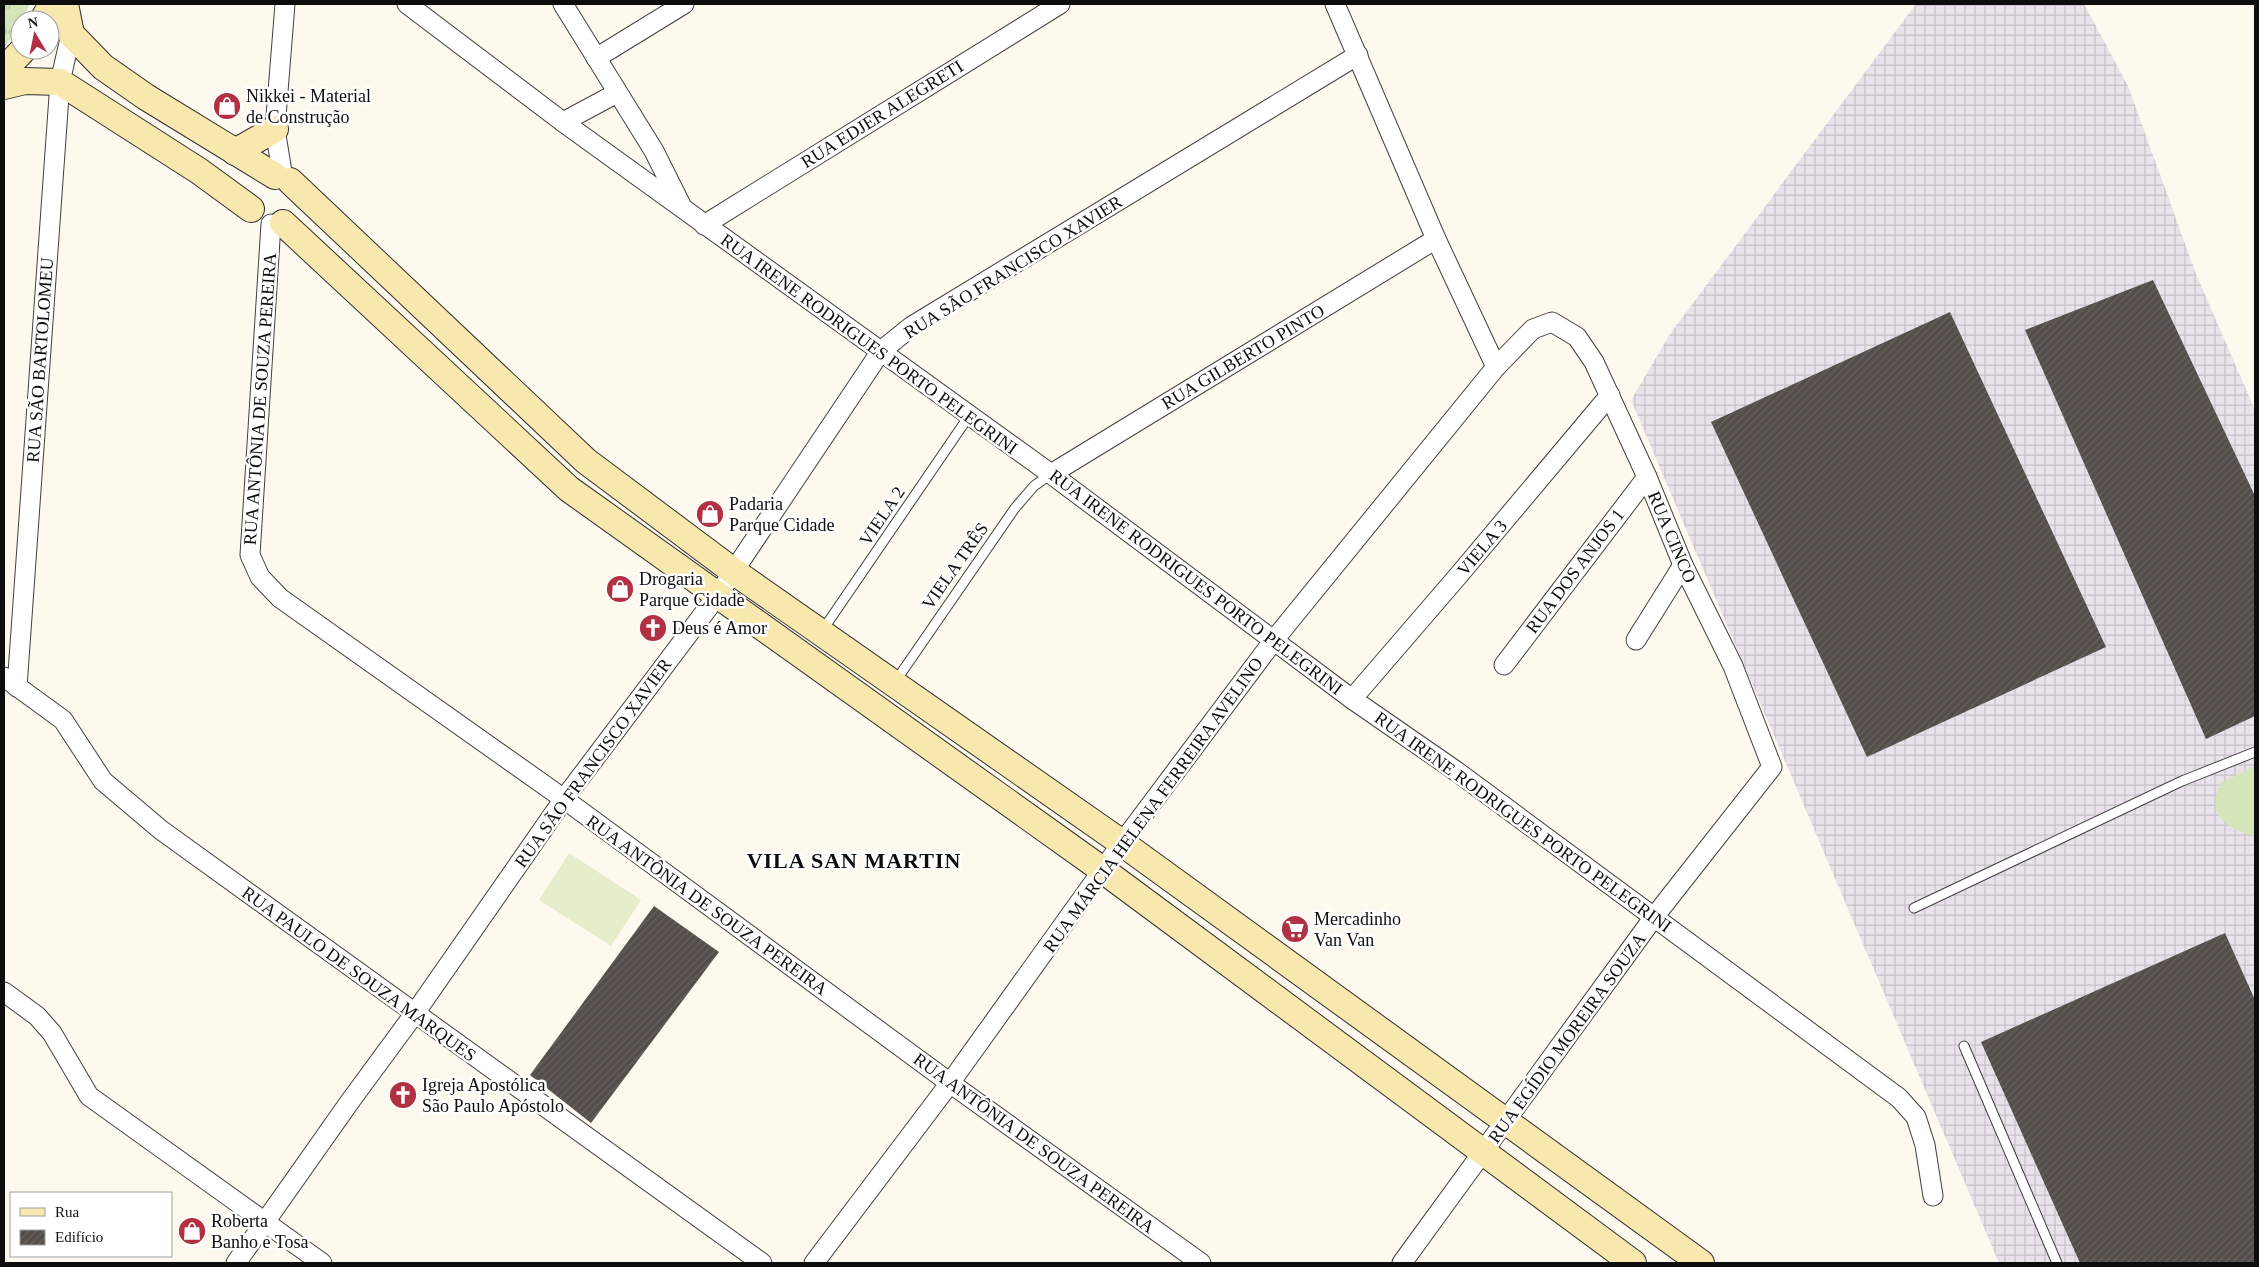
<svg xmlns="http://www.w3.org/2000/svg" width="2259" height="1267" viewBox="0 0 2259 1267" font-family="Georgia,serif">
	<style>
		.industrial { fill: url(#industrial-grid) }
		.grass { fill: #d5e5ba }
		.park { fill: url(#park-tufts) }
		.pitch { fill: #e5edcb }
		.building { fill: url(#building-hatch) }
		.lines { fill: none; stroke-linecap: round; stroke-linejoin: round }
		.service-casing { stroke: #404040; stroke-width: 11 }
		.minor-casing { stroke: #404040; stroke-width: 21 }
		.secondary-casing { stroke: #2f2f2f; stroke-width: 28 }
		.service { stroke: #fff; stroke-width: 9 }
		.minor { stroke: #fff; stroke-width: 19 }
		.secondary { stroke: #f8e8ae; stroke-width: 26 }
		.labels { text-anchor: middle; stroke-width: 5; stroke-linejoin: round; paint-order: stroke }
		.poi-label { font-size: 18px; fill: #0d0d0d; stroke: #fff; text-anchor: start }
		.street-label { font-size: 18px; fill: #0d0d0d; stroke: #fff }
		.district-label { font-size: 22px; font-weight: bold; letter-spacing: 1px; fill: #0d0d0d; stroke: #fff }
	</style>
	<defs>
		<pattern id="industrial-grid" width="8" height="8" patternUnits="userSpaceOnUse" patternTransform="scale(1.25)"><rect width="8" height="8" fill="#e9e2eb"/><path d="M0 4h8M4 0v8" fill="none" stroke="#c7c1c8"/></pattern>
		<pattern id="park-tufts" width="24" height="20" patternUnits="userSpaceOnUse" patternTransform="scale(1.25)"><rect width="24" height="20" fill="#d5e5ba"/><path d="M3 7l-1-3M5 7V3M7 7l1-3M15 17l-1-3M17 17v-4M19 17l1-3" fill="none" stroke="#b6c39f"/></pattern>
		<pattern id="building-hatch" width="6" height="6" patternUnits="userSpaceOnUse" patternTransform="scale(1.25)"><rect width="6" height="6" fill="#544d4a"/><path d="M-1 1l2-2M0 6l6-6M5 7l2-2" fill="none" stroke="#686260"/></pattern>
	</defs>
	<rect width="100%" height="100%" fill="#fef9ee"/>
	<polygon class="industrial" points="1916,4 2084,4 2128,86 2196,274 2255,410 2255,1263 1999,1263 1631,400 1670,334"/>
	<path class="grass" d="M 2255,766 L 2255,836 C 2226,828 2205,816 2221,783 Z"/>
	<polygon class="park" points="4,4 30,4 13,35 4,48"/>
	<polygon class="pitch" points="569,853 641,900 611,946 539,900"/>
	<g class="building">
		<polygon points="2153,280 2255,496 2255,716 2206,739 2025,330"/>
		<polygon points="1950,312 2106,647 1867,757 1711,422"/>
		<polygon points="654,906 719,952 591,1123 530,1075"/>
		<polygon points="2225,933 2255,1000 2255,1263 2080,1263 1981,1042"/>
	</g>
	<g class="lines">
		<defs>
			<g id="service">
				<polyline points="822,631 969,416"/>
				<polyline points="895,682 1015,508 1034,486 1051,474"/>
				<polyline points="1914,908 2182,781 2255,752"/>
				<polyline points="1964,1046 2057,1263"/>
			</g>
			<g id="minor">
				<polyline points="407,4 563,122 1051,474 1352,699 1456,771 1899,1098 1916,1117 1925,1145 1933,1196"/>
				<polyline points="563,4 654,151 681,205"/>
				<polyline points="1335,4 1436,239 1496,367"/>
				<polyline points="596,58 684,4"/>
				<polyline points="563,122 617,93"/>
				<polyline points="283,178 275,129 285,4"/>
				<polyline points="271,224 250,555 260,577 280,598 564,799 950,1083 1201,1263"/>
				<polyline points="704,225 1060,4"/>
				<polyline points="1051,474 1436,239"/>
				<polyline points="1636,640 1683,565"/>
				<polyline points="1504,665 1647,477"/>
				<polyline points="4,677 63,720 103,781 161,830 762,1263"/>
				<polyline points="17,687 60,82 71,34"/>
				<polyline points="1352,699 1458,576 1610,395"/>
				<polyline points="4,992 37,1016 52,1033 89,1096 322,1263"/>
				<polyline points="236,1263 351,1100 415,1013 564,799 717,596 881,351 912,326 1358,55"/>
				<polyline points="814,1263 950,1083 1122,843 1274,640 1496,367 1533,329 1552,322 1577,337 1594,362 1647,477 1683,565 1733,666 1772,767 1654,917 1402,1263"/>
			</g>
			<g id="secondary">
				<polyline points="65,4 71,34 103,67 146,97 275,176"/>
				<polyline points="43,20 52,4"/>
				<polyline points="4,70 23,50"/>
				<polyline points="4,86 25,81 60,82 199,171 251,209"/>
				<polyline points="235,152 275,129"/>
				<polyline points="290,181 586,461 733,571 1122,843 1701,1263"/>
				<polyline points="283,223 569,489 1104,871 1633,1263"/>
			</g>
		</defs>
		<use href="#service" class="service-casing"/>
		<use href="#minor" class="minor-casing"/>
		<use href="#secondary" class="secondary-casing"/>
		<use href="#service" class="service"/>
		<use href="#minor" class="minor"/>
		<use href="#secondary" class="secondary"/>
	</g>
	<defs>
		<symbol id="shop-disc" viewBox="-11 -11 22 22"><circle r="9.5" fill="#b13044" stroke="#fff"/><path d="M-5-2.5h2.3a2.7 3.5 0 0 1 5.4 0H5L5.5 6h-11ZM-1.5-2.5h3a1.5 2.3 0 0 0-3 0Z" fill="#fff"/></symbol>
		<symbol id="church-disc" viewBox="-11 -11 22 22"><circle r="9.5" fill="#b13044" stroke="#fff"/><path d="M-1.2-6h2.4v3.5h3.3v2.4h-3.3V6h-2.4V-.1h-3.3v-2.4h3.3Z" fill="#fff"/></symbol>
		<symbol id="supermarket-disc" viewBox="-11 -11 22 22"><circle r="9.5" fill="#b13044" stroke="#fff"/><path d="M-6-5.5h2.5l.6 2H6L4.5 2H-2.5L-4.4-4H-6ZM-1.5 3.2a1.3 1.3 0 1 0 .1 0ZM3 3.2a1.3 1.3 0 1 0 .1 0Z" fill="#fff"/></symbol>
	</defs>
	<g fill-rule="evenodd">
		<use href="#shop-disc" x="211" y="90" width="32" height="32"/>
		<use href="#shop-disc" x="694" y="498" width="32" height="32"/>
		<use href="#shop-disc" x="604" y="573" width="32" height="32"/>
		<use href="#church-disc" x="637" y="612" width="32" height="32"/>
		<use href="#supermarket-disc" x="1279" y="913" width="32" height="32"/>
		<use href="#church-disc" x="387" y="1079" width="32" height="32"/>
		<use href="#shop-disc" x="176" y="1215" width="32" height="32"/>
	</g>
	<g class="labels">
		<g class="poi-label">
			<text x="246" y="102">Nikkei - Material<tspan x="246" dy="21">de Construção</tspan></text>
			<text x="729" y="510">Padaria<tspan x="729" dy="21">Parque Cidade</tspan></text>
			<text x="639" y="585">Drogaria<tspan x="639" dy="21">Parque Cidade</tspan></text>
			<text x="672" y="634">Deus é Amor</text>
			<text x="1314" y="925">Mercadinho<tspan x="1314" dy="21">Van Van</tspan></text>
			<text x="422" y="1091">Igreja Apostólica<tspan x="422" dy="21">São Paulo Apóstolo</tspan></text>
			<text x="211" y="1227">Roberta<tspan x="211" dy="21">Banho e Tosa</tspan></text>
		</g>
		<g class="street-label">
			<text transform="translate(882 114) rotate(-32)" y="6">RUA EDJER ALEGRETI</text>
			<text transform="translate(1013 267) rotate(-32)" y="6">RUA SÃO FRANCISCO XAVIER</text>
			<text transform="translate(869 344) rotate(36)" y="6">RUA IRENE RODRIGUES PORTO PELEGRINI</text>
			<text transform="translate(1243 357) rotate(-31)" y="6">RUA GILBERTO PINTO</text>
			<text transform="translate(40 360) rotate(-86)" y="6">RUA SÃO BARTOLOMEU</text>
			<text transform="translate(260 399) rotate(-86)" y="6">RUA ANTÔNIA DE SOUZA PEREIRA</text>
			<text transform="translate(882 516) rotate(-56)" y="6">VIELA 2</text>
			<text transform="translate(1672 537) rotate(67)" y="6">RUA CINCO</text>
			<text transform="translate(1482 548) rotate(-50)" y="6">VIELA 3</text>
			<text transform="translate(955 566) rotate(-55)" y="6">VIELA TRÊS</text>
			<text transform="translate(1575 571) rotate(-53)" y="6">RUA DOS ANJOS 1</text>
			<text transform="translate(1196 582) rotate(37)" y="6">RUA IRENE RODRIGUES PORTO PELEGRINI</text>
			<text transform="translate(593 763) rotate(-54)" y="6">RUA SÃO FRANCISCO XAVIER</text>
			<text transform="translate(1153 805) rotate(-54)" y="6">RUA MÁRCIA HELENA FERREIRA AVELINO</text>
			<text transform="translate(1523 822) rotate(36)" y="6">RUA IRENE RODRIGUES PORTO PELEGRINI</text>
			<text transform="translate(707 905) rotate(36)" y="6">RUA ANTÔNIA DE SOUZA PEREIRA</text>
			<text transform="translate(359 974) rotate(36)" y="6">RUA PAULO DE SOUZA MARQUES</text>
			<text transform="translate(1567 1038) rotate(-54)" y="6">RUA EGÍDIO MOREIRA SOUZA</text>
			<text transform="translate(1034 1143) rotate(36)" y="6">RUA ANTÔNIA DE SOUZA PEREIRA</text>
		</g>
		<g class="district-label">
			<text x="854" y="868">VILA SAN MARTIN</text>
		</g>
	</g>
	<rect width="2259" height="1267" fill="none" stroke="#0d0d0d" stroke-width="10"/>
	<rect x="10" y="1192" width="162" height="65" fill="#ffffff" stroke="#9e9e9e"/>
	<rect x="20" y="1208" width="25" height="8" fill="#f8e8ae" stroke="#9e9e9e"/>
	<text x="55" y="1217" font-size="15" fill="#0d0d0d">Rua</text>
	<rect x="20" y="1230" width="25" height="15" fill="url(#building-hatch)" stroke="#9e9e9e"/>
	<text x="55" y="1242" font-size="15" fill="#0d0d0d">Edifício</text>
	<g transform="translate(35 35) rotate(350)"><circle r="24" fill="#ffffff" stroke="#9e9e9e"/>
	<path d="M0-4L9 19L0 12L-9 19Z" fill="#b13044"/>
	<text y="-8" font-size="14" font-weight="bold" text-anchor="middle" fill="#0d0d0d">N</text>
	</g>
</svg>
